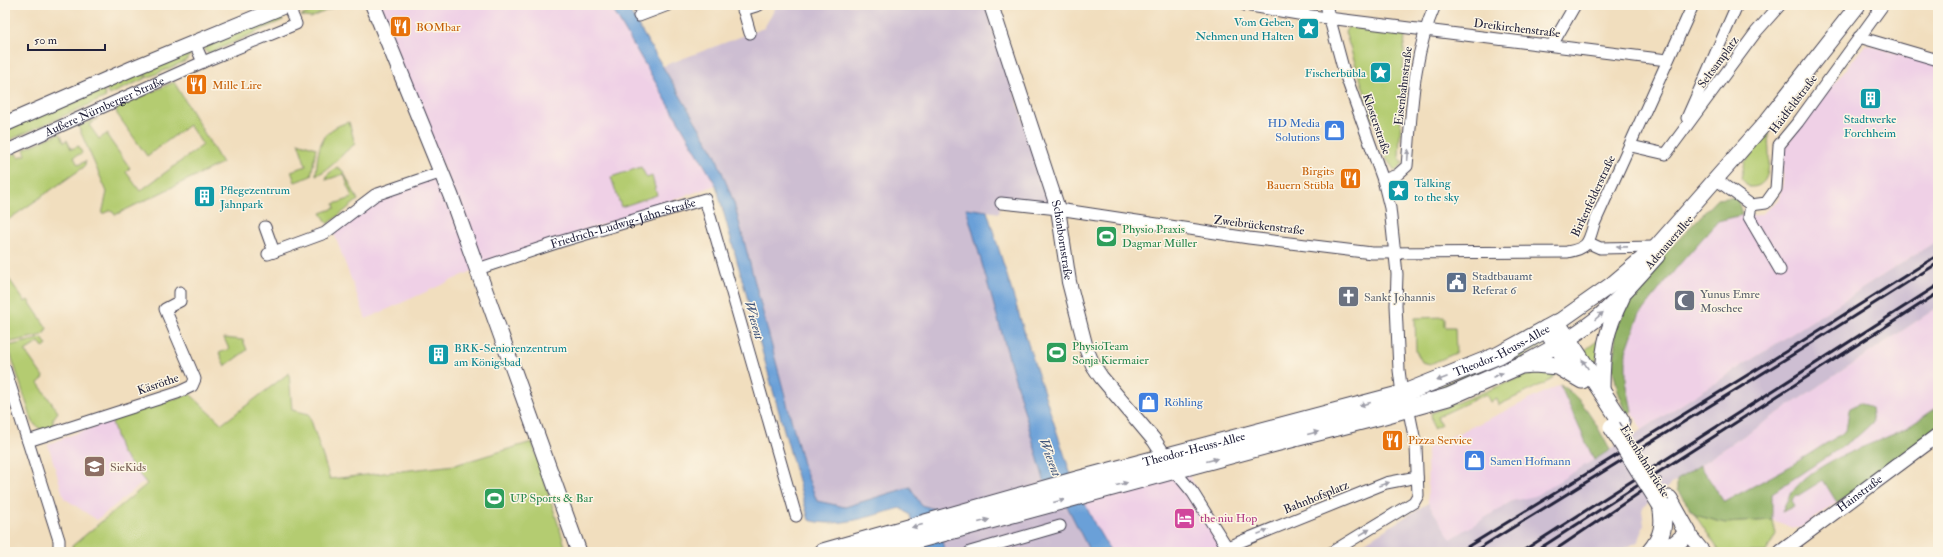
<svg xmlns="http://www.w3.org/2000/svg" width="1943" height="557" viewBox="0 0 1943 557" font-family="'IM FELL Double Pica',serif">
	<style>
		.built { fill: #efd0e6 }
		.industrial { fill: #cdbed2 }
		.green { fill: #b4cc71; stroke: #6b7756 }
		.forest { fill: #8fb063; stroke: #58694f }
		.water { fill: #6ba0d8; stroke: #46618a }
		.lines { fill: none; stroke-linecap: round; stroke-linejoin: round }
		.minor-casing { stroke: #413e4f; stroke-width: 13 }
		.tertiary-casing { stroke: #413e4f; stroke-width: 16 }
		.secondary-casing { stroke: #413e4f; stroke-width: 17 }
		.primary-casing { stroke: #413e4f; stroke-width: 19 }
		.minor { stroke: #fff; stroke-width: 11 }
		.tertiary { stroke: #fff; stroke-width: 14 }
		.secondary { stroke: #fff; stroke-width: 15 }
		.primary { stroke: #fff; stroke-width: 17 }
		.rail { stroke: #22223b; stroke-width: 3 }
		.primary-bridge-casing { stroke: #413e4f; stroke-width: 19; stroke-linecap: butt }
		.primary-bridge { stroke: #fff; stroke-width: 17 }
		.oneway { fill: #9c9ca7 }
		.labels { text-anchor: middle; stroke-width: 3; stroke-linejoin: round; paint-order: stroke }
		.culture-label { font-size: 12px; fill: #0d838f; stroke: #fcf5e5; text-anchor: start }
		.food-label { font-size: 12px; fill: #c56008; stroke: #fcf5e5; text-anchor: start }
		.street-label { font-size: 12px; fill: #22223b; stroke: #fcf5e5 }
		.shop-label { font-size: 12px; fill: #366cbe; stroke: #fcf5e5; text-anchor: start }
		.leisure-label { font-size: 12px; fill: #27864d; stroke: #fcf5e5; text-anchor: start }
		.service-label { font-size: 12px; fill: #4e5e75; stroke: #fcf5e5; text-anchor: start }
		.worship-label { font-size: 12px; fill: #5b616d; stroke: #fcf5e5; text-anchor: start }
		.education-label { font-size: 12px; fill: #785e54; stroke: #fcf5e5; text-anchor: start }
		.hotel-label { font-size: 12px; fill: #b23c85; stroke: #fcf5e5; text-anchor: start }
		.water-label { font-size: 13px; font-style: italic; fill: #3f547a; stroke: #fcf5e5 }
	</style>
	<rect width="100%" height="100%" fill="#fcf5e5"/>
	<filter id="ink" filterUnits="userSpaceOnUse"><feTurbulence type="fractalNoise" baseFrequency=".025" numOctaves="2"/><feDisplacementMap in="SourceGraphic" scale="8" xChannelSelector="R" yChannelSelector="G"/><feConvolveMatrix kernelMatrix="1 2 1 2 8 2 1 2 1" color-interpolation-filters="sRGB"/></filter>
	<filter id="wash" filterUnits="userSpaceOnUse"><feTurbulence type="fractalNoise" baseFrequency=".012" numOctaves="4" result="noise"/><feDisplacementMap in="SourceGraphic" scale="16" xChannelSelector="R" yChannelSelector="G"/><feGaussianBlur stdDeviation="0.9" result="paint"/><feColorMatrix in="noise" values="0 0 0 0 0 0 0 0 0 0 0 0 0 0 0 0 0 1.4 0 .05"/><feComposite in="paint" operator="in"/></filter>
	<g filter="url(#wash)">
		<rect width="100%" height="100%" fill="#f1debe"/>
		<g class="built">
			<polygon points="373,5 610,5 716,185 481,267 366,319 332,228 375,198 446,174"/>
			<polygon points="1866,44 1938,65 1938,240 1642,430 1632,411 1626,381 1626,352 1639,315 1678,266 1718,221 1733,216 1754,216 1761,214 1778,201 1783,183 1784,148 1818,103"/>
			<polygon points="1938,307 1938,430 1800,528 1794,528 1772,520 1725,523 1695,515 1677,490 1677,480"/>
			<polygon points="1560,385 1594,460 1535,497 1512,501 1451,540 1428,503 1427,448"/>
			<polygon points="112,420 121,452 145,481 97,520 64,498 48,444"/>
			<polygon points="1181,462 1234,552 1111,552 1095,526 1078,489"/>
		</g>
		<g class="industrial">
			<polygon points="777,5 985,5 1052,205 1001,197 999,213 967,208 1066,504 1090,552 945,552 938,528 921,506 910,488 845,507 817,501 804,468 715,154 663,66 764,28"/>
			<polygon points="1938,240 1938,307 1677,480 1645,505 1642,510 1644,525 1639,541 1618,552 1349,552 1428,503 1451,539 1512,501 1535,496 1642,430"/>
		</g>
		<g class="green">
			<polygon points="323,5 338,5 311,18 301,16"/>
			<polygon points="278,17 282,17 283,20 212,52 208,53 204,50 207,44"/>
			<polygon points="1348,27 1405,33 1399,157 1403,163 1395,171 1386,158 1345,32"/>
			<polygon points="186,52 192,53 186,61 147,78 144,70"/>
			<polygon points="142,70 146,78 109,95 104,86"/>
			<polygon points="174,82 222,163 115,215 111,210 102,214 107,192 78,126 98,118 89,125 99,139 108,133 108,137 130,168 126,172 140,191 203,145 189,125 147,156 117,114 116,108"/>
			<polygon points="102,87 106,97 5,142 5,130"/>
			<path d="M 349,122 L 355,144 C 340,154 333,169 316,175 C 318,148 319,130 349,122 Z"/>
			<polygon points="60,133 64,142 67,140 71,149 79,146 82,153 74,157 78,165 86,161 84,167 5,222 5,158 16,153 18,157 26,155 24,149"/>
			<path d="M 1768,133 C 1768,151 1776,189 1749,187 L 1741,178 L 1745,162 Z"/>
			<polygon points="298,142 316,148 311,176 295,182 291,171 306,166"/>
			<polygon points="337,167 343,171 358,200 328,224 321,213 335,208 334,204 352,198 344,174 326,180 327,175"/>
			<polygon points="641,167 647,178 652,176 657,195 621,207 611,177"/>
			<polygon points="7,276 25,302 28,300 47,328 43,335 7,343 5,337 5,277"/>
			<polygon points="1445,317 1445,327 1455,327 1456,353 1430,364 1422,362 1416,351 1415,318"/>
			<polygon points="42,338 47,345 44,348 39,342 25,351 44,378 38,383 58,412 53,419 53,427 42,430 35,425 32,420 8,346"/>
			<polygon points="224,338 243,340 247,350 225,366 219,353 229,349"/>
			<polygon points="1542,340 1545,341 1547,343 1518,360 1429,397 1429,391"/>
			<polygon points="1597,341 1600,342 1596,364 1593,364 1584,351"/>
			<polygon points="1537,371 1557,371 1551,380 1499,405 1497,399 1490,402 1486,394 1437,417 1441,425 1433,429 1431,413"/>
			<polygon points="289,373 292,410 309,414 330,479 455,465 532,442 567,552 73,552 72,546 147,484 121,452 111,419 190,394 222,424"/>
			<polygon points="1695,515 1725,523 1772,520 1776,534 1766,552 1720,552"/>
		</g>
		<g class="forest">
			<polygon points="1737,197 1742,215 1718,221 1678,266 1639,315 1626,352 1626,381 1632,411 1627,414 1618,391 1613,369 1616,345 1614,332 1635,292 1661,258 1717,199"/>
			<path d="M 1560,385 C 1586,400 1596,425 1610,450 L 1594,460 Z"/>
			<polygon points="1860,402 1871,408 1873,422 1858,436 1772,493 1772,520 1725,523 1695,515 1677,490 1677,480 1700,465 1724,502 1787,468 1846,431 1849,410"/>
			<path d="M 1938,407 L 1938,430 L 1839,502 L 1836,501 L 1823,480 L 1791,500 L 1794,506 L 1782,512 C 1798,463 1861,451 1902,430 C 1915,424 1926,414 1938,407 Z"/>
		</g>
		<g class="water">
			<path d="M 610,5 L 626,5 L 715,154 L 734,203 L 804,468 L 817,501 L 845,507 L 910,487 L 921,505 L 941,511 L 938,528 L 945,552 L 920,552 L 910,515 L 901,508 C 873,515 838,529 809,520 L 716,185 Z"/>
			<polygon points="966,208 987,211 1030,350 1070,472 1095,525 1111,552 1090,552 1066,504 1044,480"/>
		</g>
	</g>
	<g filter="url(#ink)">
		<g class="lines">
			<defs>
				<g id="minor">
					<polyline points="742,5 750,33"/>
					<polyline points="1245,5 1304,15 1667,60"/>
					<polyline points="1326,5 1343,68 1383,180 1390,208 1397,274 1396,305 1399,370 1402,394"/>
					<polyline points="743,10 759,5"/>
					<polyline points="639,16 668,5"/>
					<polyline points="1859,37 1938,60"/>
					<polyline points="194,42 203,62"/>
					<polyline points="1552,45 1575,5"/>
					<polyline points="1687,118 1737,5"/>
					<polyline points="1631,146 1666,154 1756,32 1780,5"/>
					<path id="s1" d="M 5,151 L 203,62 L 296,24 L 288,5"/>
					<path d="M 1383,180 L 1397,175 L 1407,166 C 1412,110 1412,58 1435,5"/>
					<polyline points="1721,183 1751,205 1766,203 1776,189 1779,145 1798,122 1883,5"/>
					<path d="M 1001,203 L 1058,209 L 1249,238 L 1372,253 L 1567,252 C 1588,248 1588,244 1594,224 L 1693,5"/>
					<polyline points="1751,205 1749,217 1780,270"/>
					<polyline points="265,227 274,252"/>
					<polyline points="1589,243 1600,248 1656,247"/>
					<polyline points="268,254 325,233 375,195 442,172"/>
					<path id="s2" d="M 478,269 L 559,242 L 705,199 L 796,516"/>
					<polyline points="5,369 59,540 59,552"/>
					<polyline points="28,441 177,393 192,386 195,379 165,309 180,301 180,292"/>
					<polyline points="1174,470 1193,493 1230,552"/>
					<polyline points="1227,547 1386,483 1417,477"/>
					<polyline points="970,552 1060,526"/>
					<polyline points="1332,552 1414,502 1418,495 1416,446 1408,407"/>
				</g>
				<g id="tertiary">
					<path id="s3" d="M 991,5 L 1058,209 L 1069,282 L 1086,348 L 1093,365 L 1101,377 L 1154,440 L 1165,457"/>
					<polyline points="1681,525 1703,552"/>
					<path id="s4" d="M 1781,552 L 1938,435"/>
				</g>
				<g id="secondary">
					<polyline points="373,5 451,196 579,552"/>
					<polyline points="5,124 131,69 286,5"/>
					<polyline points="1557,323 1611,285 1656,247 1766,122 1858,5"/>
					<path d="M 1521,365 C 1547,351 1572,338 1595,320 C 1618,301 1637,278 1657,256"/>
					<path d="M 1602,390 C 1602,352 1605,332 1622,298"/>
				</g>
				<g id="primary">
					<polyline points="1546,329 1576,374"/>
					<path id="s5" d="M 823,552 L 1077,480 L 1402,394 L 1499,355 L 1557,323 L 1621,421"/>
					<polyline points="872,552 1275,443 1377,417 1448,397 1521,365 1534,364 1558,366 1582,380"/>
					<path d="M 1650,552 C 1663,537 1665,524 1661,505"/>
					<polyline points="1654,552 1675,544 1688,533 1669,499"/>
				</g>
			</defs>
			<use href="#minor" class="minor-casing"/>
			<use href="#tertiary" class="tertiary-casing"/>
			<use href="#secondary" class="secondary-casing"/>
			<use href="#primary" class="primary-casing"/>
			<use href="#minor" class="minor"/>
			<use href="#tertiary" class="tertiary"/>
			<use href="#secondary" class="secondary"/>
			<use href="#primary" class="primary"/>
			<g class="rail">
				<polyline points="1459,552 1785,352 1938,255"/>
				<polyline points="1473,552 1810,344 1938,263"/>
				<polyline points="1521,552 1938,285"/>
				<polyline points="1534,552 1938,293"/>
				<polyline points="1552,552 1660,479"/>
			</g>
			<defs>
				<polyline id="primary-bridge" points="1612,427 1661,505"/>
			</defs>
			<use href="#primary-bridge" class="primary-bridge-casing"/>
			<use href="#primary-bridge" class="primary-bridge"/>
		</g>
		<defs><path id="oneway-solid" d="M-6-.8H1V-3.2L6.5 0L1 3.2V.8H-6Z"/></defs>
		<g class="oneway">
			<use href="#oneway-solid" transform="translate(1408 155) rotate(-85)"/>
			<use href="#oneway-solid" transform="translate(1622 247) rotate(179)"/>
			<use href="#oneway-solid" transform="translate(1599 316) rotate(-42)"/>
			<use href="#oneway-solid" transform="translate(1585 364) rotate(-123)"/>
			<use href="#oneway-solid" transform="translate(1498 375) rotate(-23)"/>
			<use href="#oneway-solid" transform="translate(1442 379) rotate(159)"/>
			<use href="#oneway-solid" transform="translate(1365 404) rotate(166)"/>
			<use href="#oneway-solid" transform="translate(1313 433) rotate(-14)"/>
			<use href="#oneway-solid" transform="translate(1212 460) rotate(-15)"/>
			<use href="#oneway-solid" transform="translate(1122 484) rotate(-15)"/>
			<use href="#oneway-solid" transform="translate(1384 484) rotate(-19)"/>
			<use href="#oneway-solid" transform="translate(1059 501) rotate(-15)"/>
			<use href="#oneway-solid" transform="translate(984 521) rotate(-15)"/>
			<use href="#oneway-solid" transform="translate(917 526) rotate(165)"/>
			<use href="#oneway-solid" transform="translate(1263 532) rotate(-22)"/>
			<use href="#oneway-solid" transform="translate(1365 532) rotate(-31)"/>
		</g>
	</g>
	<defs>
		<symbol id="restaurant-square" viewBox="-11 -11 22 22"><rect x="-9" y="-9" width="18" height="18" rx="4" fill="#e8710a" stroke="#fcf5e5"/><path d="M-5-6h1v4h1v-4h1v4h1v-4h1v5L-1.5 .5V6h-2V.5L-5-1ZM5-6V6H3V1.5H1.5Q1.5-4 5-6Z" fill="#fff"/></symbol>
		<symbol id="sight-square" viewBox="-11 -11 22 22"><rect x="-9" y="-9" width="18" height="18" rx="4" fill="#0f9aa8" stroke="#fcf5e5"/><path d="M0-6L1.8-2.2L6-1.7L2.9 1.2L3.7 5.4L0 3.3L-3.7 5.4L-2.9 1.2L-6-1.7L-1.8-2.2Z" fill="#fff"/></symbol>
		<symbol id="building-square" viewBox="-11 -11 22 22"><rect x="-9" y="-9" width="18" height="18" rx="4" fill="#0f9aa8" stroke="#fcf5e5"/><path d="M-4-6H4V6H1V3H-1V6H-4ZM-2.5-4.3h1.7v1.8h-1.7ZM.8-4.3h1.7v1.8H.8ZM-2.5-1h1.7V.8h-1.7ZM.8-1h1.7V.8H.8Z" fill="#fff"/></symbol>
		<symbol id="shop-square" viewBox="-11 -11 22 22"><rect x="-9" y="-9" width="18" height="18" rx="4" fill="#3f7fe0" stroke="#fcf5e5"/><path d="M-5-2.5h2.3a2.7 3.5 0 0 1 5.4 0H5L5.5 6h-11ZM-1.5-2.5h3a1.5 2.3 0 0 0-3 0Z" fill="#fff"/></symbol>
		<symbol id="stadium-square" viewBox="-11 -11 22 22"><rect x="-9" y="-9" width="18" height="18" rx="4" fill="#2e9e5b" stroke="#fcf5e5"/><path d="M0-5a6.5 5 0 1 0 0 10a6.5 5 0 1 0 0-10ZM-3.5-1.8h7v3.6h-7Z" fill="#fff"/></symbol>
		<symbol id="civic-square" viewBox="-11 -11 22 22"><rect x="-9" y="-9" width="18" height="18" rx="4" fill="#5c6f8a" stroke="#fcf5e5"/><path d="M-.6-6.5H3V-4.5H.6V-3L4-1V1h2V6H-6V1h2V-1L-.6-3ZM-1.2 2.5V6h2.4V2.5Z" fill="#fff"/></symbol>
		<symbol id="church-square" viewBox="-11 -11 22 22"><rect x="-9" y="-9" width="18" height="18" rx="4" fill="#6b7280" stroke="#fcf5e5"/><path d="M-1.2-6h2.4v3.5h3.3v2.4h-3.3V6h-2.4V-.1h-3.3v-2.4h3.3Z" fill="#fff"/></symbol>
		<symbol id="mosque-square" viewBox="-11 -11 22 22"><rect x="-9" y="-9" width="18" height="18" rx="4" fill="#6b7280" stroke="#fcf5e5"/><path d="M3.5-4.9A6 6 0 1 0 3.5 4.9A5 5 0 1 1 3.5-4.9Z" fill="#fff"/></symbol>
		<symbol id="school-square" viewBox="-11 -11 22 22"><rect x="-9" y="-9" width="18" height="18" rx="4" fill="#8d6e63" stroke="#fcf5e5"/><path d="M0-5L7-2L0 1L-7-2ZM-4 1L0 2.5L4 1V4Q0 6-4 4Z" fill="#fff"/></symbol>
		<symbol id="hotel-square" viewBox="-11 -11 22 22"><rect x="-9" y="-9" width="18" height="18" rx="4" fill="#d1479c" stroke="#fcf5e5"/><path d="M-6-4.5h1.5V1H6V5H4.5V3h-9V5H-6ZM-4 0a1.8 1.8 0 1 1 3.6 0ZM.5 0V-2.5h3Q6-2.5 6 0Z" fill="#fff"/></symbol>
	</defs>
	<g fill-rule="evenodd">
		<use href="#restaurant-square" x="388" y="14" width="25" height="25"/>
		<use href="#sight-square" x="1296" y="16" width="25" height="25"/>
		<use href="#sight-square" x="1368" y="60" width="25" height="25"/>
		<use href="#restaurant-square" x="184" y="72" width="25" height="25"/>
		<use href="#building-square" x="1858" y="86" width="25" height="25"/>
		<use href="#shop-square" x="1322" y="118" width="25" height="25"/>
		<use href="#restaurant-square" x="1338" y="166" width="25" height="25"/>
		<use href="#sight-square" x="1386" y="178" width="25" height="25"/>
		<use href="#building-square" x="192" y="184" width="25" height="25"/>
		<use href="#stadium-square" x="1094" y="224" width="25" height="25"/>
		<use href="#civic-square" x="1444" y="270" width="25" height="25"/>
		<use href="#church-square" x="1336" y="284" width="25" height="25"/>
		<use href="#mosque-square" x="1672" y="288" width="25" height="25"/>
		<use href="#stadium-square" x="1044" y="340" width="25" height="25"/>
		<use href="#building-square" x="426" y="342" width="25" height="25"/>
		<use href="#shop-square" x="1136" y="390" width="25" height="25"/>
		<use href="#restaurant-square" x="1380" y="428" width="25" height="25"/>
		<use href="#shop-square" x="1462" y="448" width="25" height="25"/>
		<use href="#school-square" x="82" y="454" width="25" height="25"/>
		<use href="#stadium-square" x="482" y="486" width="25" height="25"/>
		<use href="#hotel-square" x="1172" y="506" width="25" height="25"/>
	</g>
	<g class="labels">
		<g class="culture-label">
			<text x="1294" y="26" text-anchor="end">Vom Geben,<tspan x="1294" dy="14">Nehmen und Halten</tspan></text>
			<text x="1366" y="77" text-anchor="end">Fischerbübla</text>
			<text x="1870" y="123" text-anchor="middle">Stadtwerke<tspan x="1870" dy="14">Forchheim</tspan></text>
			<text x="1414" y="187">Talking<tspan x="1414" dy="14">to the sky</tspan></text>
			<text x="220" y="194">Pflegezentrum<tspan x="220" dy="14">Jahnpark</tspan></text>
			<text x="454" y="352">BRK-Seniorenzentrum<tspan x="454" dy="14">am Königsbad</tspan></text>
		</g>
		<g class="food-label">
			<text x="416" y="31">BOMbar</text>
			<text x="212" y="89">Mille Lire</text>
			<text x="1334" y="175" text-anchor="end">Birgits<tspan x="1334" dy="14">Bauern Stübla</tspan></text>
			<text x="1408" y="444">Pizza Service</text>
		</g>
		<g class="street-label">
			<text transform="translate(1517 28) rotate(7)" y="4">Dreikirchenstraße</text>
			<text transform="translate(1718 62) rotate(-54)" y="4">Seltsamplatz</text>
			<text transform="translate(1403 86) rotate(-83)" y="4">Eisenbahnstraße</text>
			<text transform="translate(1793 104) rotate(-53)" y="4">Haidfeldstraße</text>
			<text dy="4" stroke="none"><textPath href="#s1" startOffset="109">Äußere Nürnberger Straße</textPath></text>
			<text transform="translate(1377 124) rotate(71)" y="4">Klosterstraße</text>
			<text transform="translate(1593 196) rotate(-65)" y="4">Birkenfelderstraße</text>
			<text dy="4" stroke="none"><textPath href="#s2" startOffset="152">Friedrich-Ludwig-Jahn-Straße</textPath></text>
			<text transform="translate(1259 225) rotate(7)" y="4">Zweibrückenstraße</text>
			<text dy="4" stroke="none"><textPath href="#s3" startOffset="246">Schönbornstraße</textPath></text>
			<text transform="translate(1669 242) rotate(-49)" y="4">Adenauerallee</text>
			<text dy="4" stroke="none"><textPath href="#s5" startOffset="709">Theodor-Heuss-Allee</textPath></text>
			<text transform="translate(158 384) rotate(-19)" y="4">Käsröthe</text>
			<text dy="4" stroke="none"><textPath href="#s5" startOffset="385">Theodor-Heuss-Allee</textPath></text>
			<text transform="translate(1645 461) rotate(58)" y="4">Eisenbahnbrücke</text>
			<text dy="4" stroke="none"><textPath href="#s4" startOffset="98">Hainstraße</textPath></text>
			<text transform="translate(1316 497) rotate(-22)" y="4">Bahnhofsplatz</text>
		</g>
		<g class="shop-label">
			<text x="1320" y="127" text-anchor="end">HD Media<tspan x="1320" dy="14">Solutions</tspan></text>
			<text x="1164" y="406">Röhling</text>
			<text x="1490" y="465">Samen Hofmann</text>
		</g>
		<g class="leisure-label">
			<text x="1122" y="233">Physio Praxis<tspan x="1122" dy="14">Dagmar Müller</tspan></text>
			<text x="1072" y="350">PhysioTeam<tspan x="1072" dy="14">Sonja Kiermaier</tspan></text>
			<text x="510" y="502">UP Sports &amp; Bar</text>
		</g>
		<g class="service-label">
			<text x="1472" y="280">Stadtbauamt<tspan x="1472" dy="14">Referat 6</tspan></text>
		</g>
		<g class="worship-label">
			<text x="1700" y="298">Yunus Emre<tspan x="1700" dy="14">Moschee</tspan></text>
			<text x="1364" y="301">Sankt Johannis</text>
		</g>
		<g class="education-label">
			<text x="110" y="471">SieKids</text>
		</g>
		<g class="hotel-label">
			<text x="1200" y="522">the niu Hop</text>
		</g>
		<g class="water-label">
			<text transform="translate(755 320) rotate(74)" y="5">Wiesent</text>
			<text transform="translate(1051 457) rotate(70)" y="5">Wiesent</text>
		</g>
	</g>
	<rect width="1943" height="557" fill="none" stroke="#fcf5e5" stroke-width="20"/>
	<path d="M28 44v6h77v-6" fill="none" stroke="#22223b" stroke-width="2"/>
	<text x="34" y="44" font-size="12" fill="#22223b" stroke="#fcf5e5" stroke-width="3" paint-order="stroke">50 m</text>
</svg>
